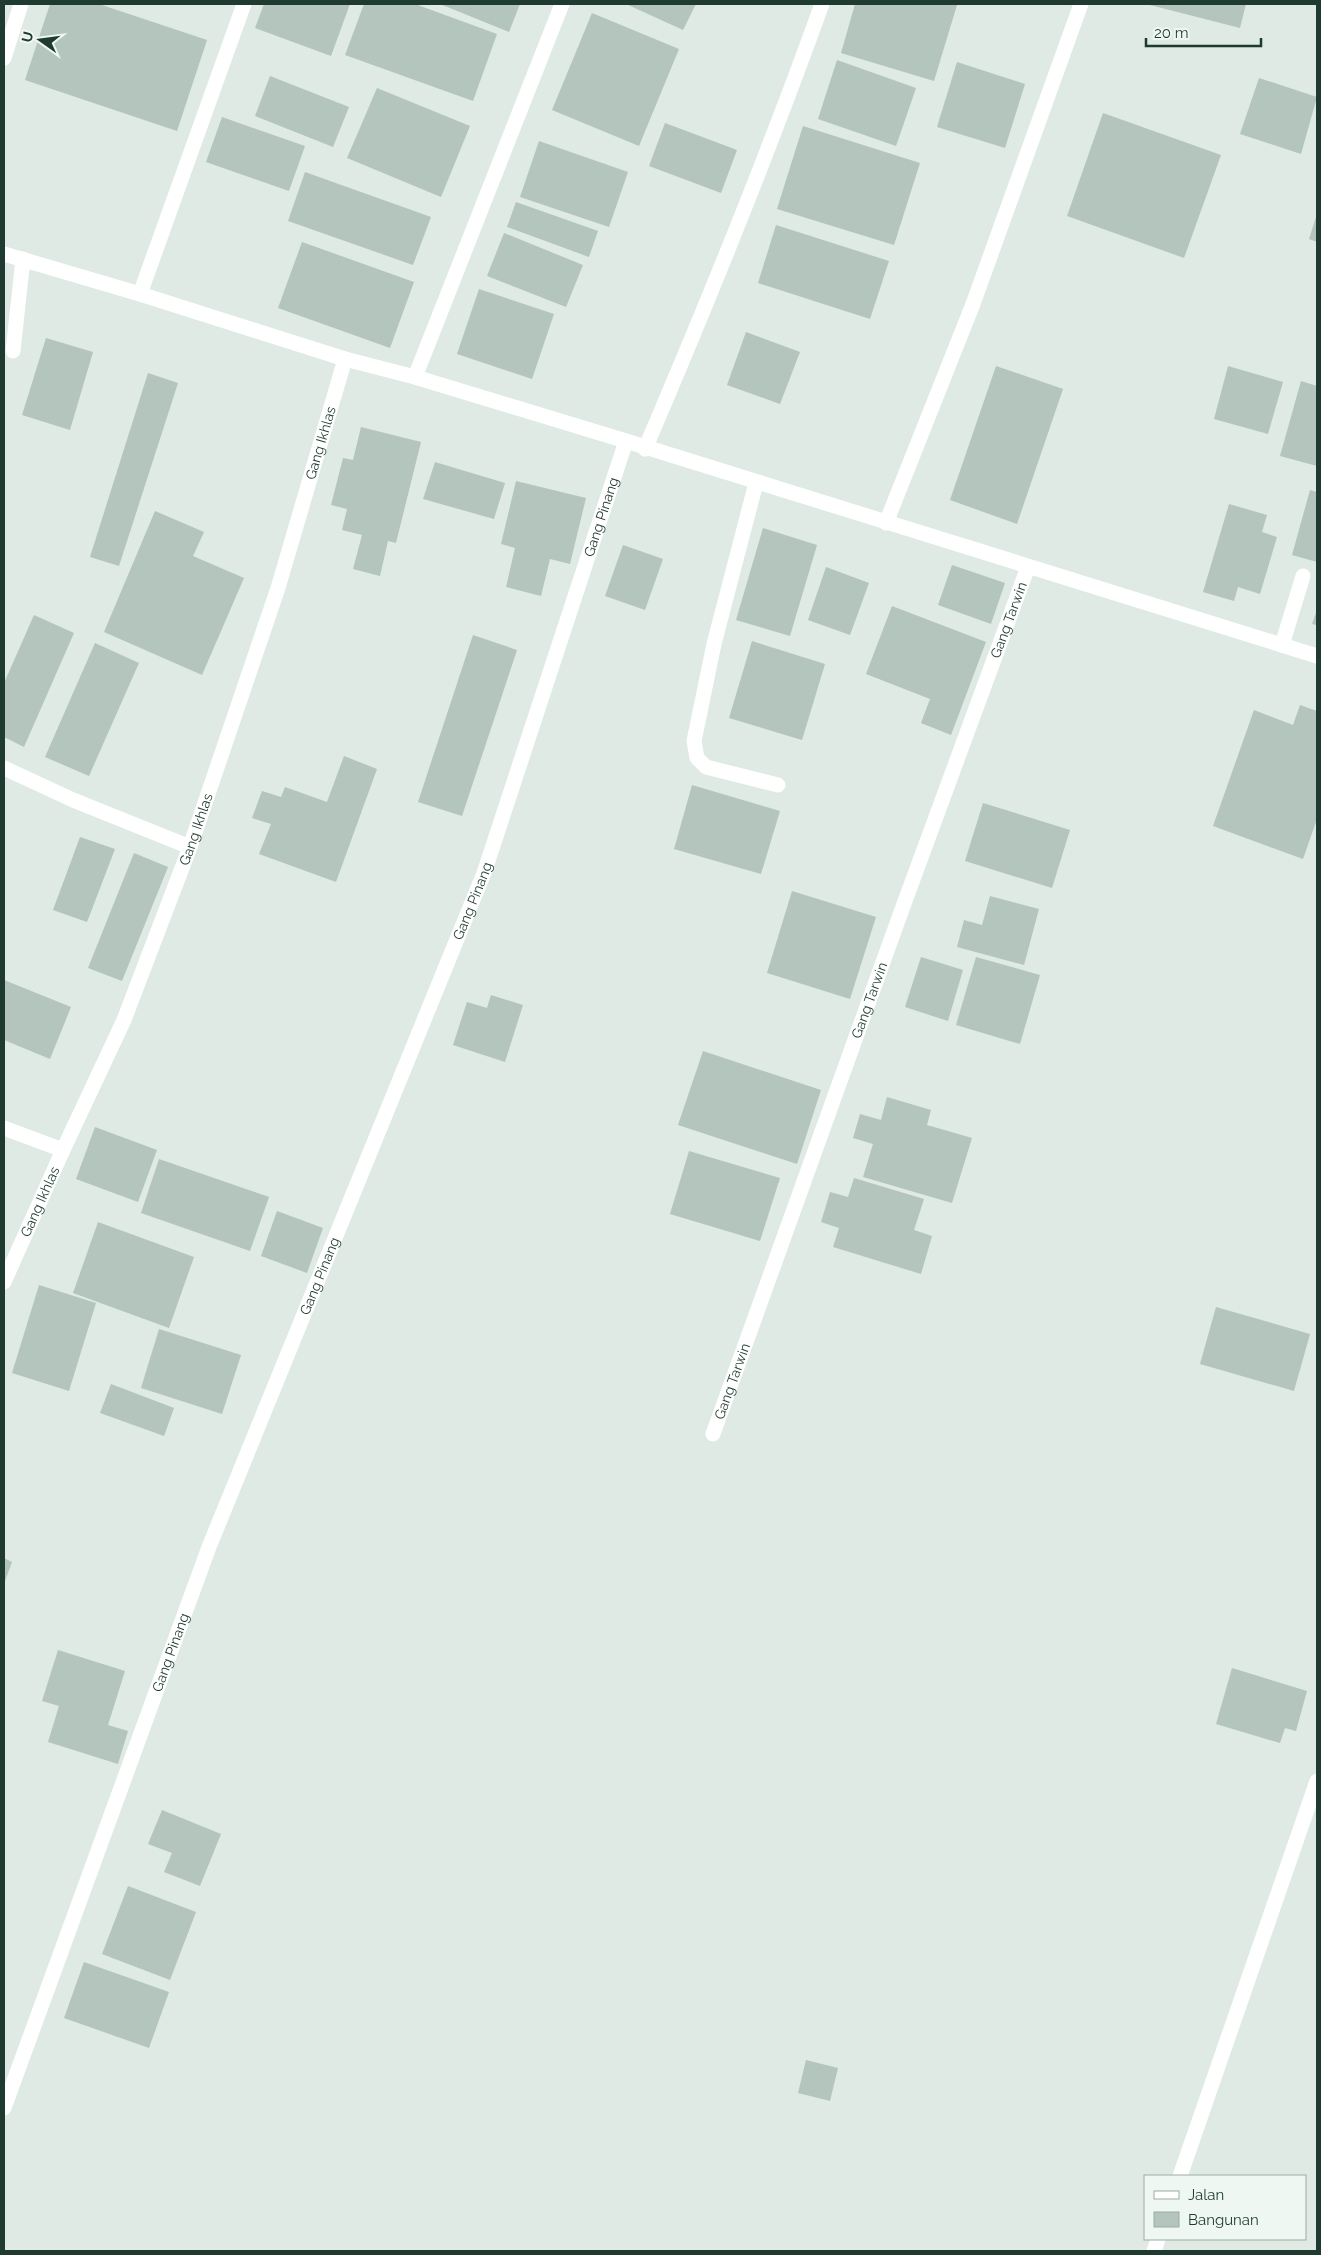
<svg xmlns="http://www.w3.org/2000/svg" width="1321" height="2255" viewBox="0 0 1321 2255" font-family="Raleway,sans-serif">
	<style>
		.building { fill: #b3c5bc }
		.lines { fill: none; stroke-linecap: round; stroke-linejoin: round }
		.service { stroke: #fff; stroke-width: 15 }
		.minor { stroke: #fff; stroke-width: 15 }
		.labels { text-anchor: middle; stroke-width: 4.5; stroke-linejoin: round; paint-order: stroke }
		.street-label { font-size: 14px; fill: #1f3a30; stroke: #eef7f1 }
	</style>
	<rect width="100%" height="100%" fill="#deeae3"/>
	<g class="building">
		<polygon points="50,4 99,4 207,40 177,131 25,80"/>
		<polygon points="264,4 350,4 331,56 255,28"/>
		<polygon points="364,4 415,4 497,34 473,101 345,55"/>
		<polygon points="440,4 520,4 509,32"/>
		<polygon points="626,4 696,4 683,30"/>
		<polygon points="855,4 957,5 934,81 841,53"/>
		<polygon points="1146,4 1246,4 1240,28"/>
		<polygon points="592,13 679,49 639,146 552,110"/>
		<polygon points="837,60 916,88 896,146 818,119"/>
		<polygon points="957,62 1025,84 1005,148 937,127"/>
		<polygon points="270,76 349,107 333,147 255,116"/>
		<polygon points="1259,78 1317,97 1301,154 1240,134"/>
		<polygon points="377,88 470,126 441,197 347,158"/>
		<polygon points="1103,113 1221,155 1184,258 1067,216"/>
		<polygon points="222,117 305,146 289,191 206,162"/>
		<polygon points="665,123 737,150 721,193 649,166"/>
		<polygon points="803,126 920,163 894,245 777,209"/>
		<polygon points="539,141 628,172 609,227 520,197"/>
		<polygon points="305,172 431,217 413,265 288,221"/>
		<polygon points="516,202 598,231 589,257 507,227"/>
		<polygon points="1317,214 1317,242 1309,239"/>
		<polygon points="776,225 889,261 870,319 758,283"/>
		<polygon points="504,233 583,265 566,307 487,276"/>
		<polygon points="302,242 414,282 390,348 278,308"/>
		<polygon points="479,289 554,314 532,379 457,354"/>
		<polygon points="746,332 800,352 780,404 727,385"/>
		<polygon points="46,338 93,352 70,430 22,415"/>
		<polygon points="996,366 1063,389 1017,524 950,500"/>
		<polygon points="1228,366 1283,382 1268,434 1214,419"/>
		<polygon points="148,373 178,383 119,566 90,557"/>
		<polygon points="1301,381 1317,386 1317,466 1280,456"/>
		<polygon points="361,427 421,442 396,543 388,541 380,576 353,569 362,535 342,530 347,509 331,505 343,458 353,460"/>
		<polygon points="435,462 505,483 494,519 423,499"/>
		<polygon points="516,481 586,498 570,564 550,559 541,596 506,587 515,548 501,544"/>
		<polygon points="1310,490 1317,492 1317,562 1292,555"/>
		<polygon points="1229,504 1267,515 1262,532 1277,537 1260,594 1238,587 1234,601 1203,592"/>
		<polygon points="155,511 204,532 193,556 244,578 202,675 104,632"/>
		<polygon points="763,528 817,545 790,636 736,620"/>
		<polygon points="623,545 663,559 645,610 605,596"/>
		<polygon points="952,565 1005,583 991,624 938,605"/>
		<polygon points="826,567 869,583 850,635 808,620"/>
		<polygon points="892,606 986,642 951,735 921,723 930,699 866,674"/>
		<polygon points="1317,610 1317,625 1312,624"/>
		<polygon points="34,615 74,633 24,747 4,737 4,683"/>
		<polygon points="473,635 517,650 462,816 418,802"/>
		<polygon points="752,641 825,664 802,740 729,718"/>
		<polygon points="95,643 139,663 89,776 45,757"/>
		<polygon points="1300,705 1317,711 1317,819 1303,859 1213,826 1254,710 1293,725"/>
		<polygon points="344,756 377,769 336,882 259,854 271,824 252,818 262,791 281,797 285,787 327,802"/>
		<polygon points="692,785 780,811 761,874 674,849"/>
		<polygon points="983,803 1070,830 1052,888 965,861"/>
		<polygon points="80,837 115,849 87,922 53,910"/>
		<polygon points="134,853 168,867 122,981 88,968"/>
		<polygon points="792,891 876,917 850,999 767,973"/>
		<polygon points="990,896 1039,909 1024,965 957,947 964,920 982,925"/>
		<polygon points="921,957 963,970 948,1021 905,1007"/>
		<polygon points="976,957 1040,975 1020,1044 956,1025"/>
		<polygon points="4,980 71,1007 50,1059 4,1040"/>
		<polygon points="491,995 523,1005 505,1062 453,1045 467,1002 487,1008"/>
		<polygon points="703,1051 821,1090 797,1164 678,1125"/>
		<polygon points="887,1097 931,1110 927,1125 972,1138 952,1203 863,1177 873,1144 853,1138 860,1114 881,1120"/>
		<polygon points="95,1127 157,1150 138,1202 76,1179"/>
		<polygon points="689,1151 780,1178 760,1241 670,1214"/>
		<polygon points="159,1159 269,1197 250,1251 141,1213"/>
		<polygon points="854,1178 924,1199 914,1230 932,1236 921,1274 833,1247 839,1228 821,1222 830,1192 848,1197"/>
		<polygon points="277,1211 323,1228 307,1273 261,1256"/>
		<polygon points="98,1222 194,1257 169,1328 73,1293"/>
		<polygon points="39,1285 96,1303 69,1391 12,1373"/>
		<polygon points="1216,1307 1310,1334 1294,1391 1200,1364"/>
		<polygon points="159,1329 241,1355 222,1414 141,1388"/>
		<polygon points="111,1384 174,1408 164,1436 100,1413"/>
		<polygon points="4,1558 12,1562 4,1584"/>
		<polygon points="58,1650 125,1671 108,1725 128,1731 118,1764 48,1742 59,1706 42,1701"/>
		<polygon points="1232,1668 1307,1691 1296,1731 1285,1728 1280,1743 1216,1724"/>
		<polygon points="162,1810 221,1834 200,1886 164,1872 172,1853 148,1844"/>
		<polygon points="128,1886 196,1912 170,1980 102,1954"/>
		<polygon points="84,1962 169,1992 149,2048 64,2018"/>
		<polygon points="806,2060 838,2068 830,2101 798,2093"/>
	</g>
	<g class="lines">
		<g class="service">
			<polyline points="13,351 23,259"/>
			<polyline points="756,483 714,644 694,741 697,758 706,767 778,785"/>
			<polyline points="1282,645 1303,576"/>
		</g>
		<g class="minor">
			<polyline points="4,58 21,4"/>
			<polyline points="4,254 140,294 345,359 415,377 626,441 1317,656"/>
			<polyline points="140,294 244,4"/>
			<polyline points="415,377 562,4"/>
			<path d="M 645,449 C 708,302 768,154 822,4"/>
			<polyline points="886,523 973,304 1081,4"/>
			<polyline points="4,768 73,800 190,847"/>
			<polyline points="4,1128 63,1150"/>
			<path id="s1" d="M 4,1282 L 63,1150 L 124,1020 L 190,847 L 278,588 L 345,359"/>
			<path id="s2" d="M 713,1434 L 901,912 L 1028,567"/>
			<path id="s3" d="M 4,2108 L 209,1547 L 484,873 L 626,441"/>
			<polyline points="1180,2176 1317,1781"/>
			<polyline points="1154,2251 1158,2239"/>
		</g>
	</g>
	<g class="labels">
		<g class="street-label">
			<text dy="5" stroke="none"><textPath href="#s1" startOffset="898">Gang Ikhlas</textPath></text>
			<text dy="5" stroke="none"><textPath href="#s3" startOffset="1700">Gang Pinang</textPath></text>
			<text dy="5" stroke="none"><textPath href="#s2" startOffset="866">Gang Tarwin</textPath></text>
			<text dy="5" stroke="none"><textPath href="#s1" startOffset="492">Gang Ikhlas</textPath></text>
			<text dy="5" stroke="none"><textPath href="#s3" startOffset="1295">Gang Pinang</textPath></text>
			<text dy="5" stroke="none"><textPath href="#s2" startOffset="461">Gang Tarwin</textPath></text>
			<text dy="5" stroke="none"><textPath href="#s1" startOffset="88">Gang Ikhlas</textPath></text>
			<text dy="5" stroke="none"><textPath href="#s3" startOffset="890">Gang Pinang</textPath></text>
			<text dy="5" stroke="none"><textPath href="#s2" startOffset="56">Gang Tarwin</textPath></text>
			<text dy="5" stroke="none"><textPath href="#s3" startOffset="485">Gang Pinang</textPath></text>
		</g>
	</g>
	<rect width="1321" height="2255" fill="none" stroke="#1f3a30" stroke-width="10"/>
	<rect x="1144" y="2175" width="162" height="65" fill="#eef7f1" stroke="#9baba4"/>
	<rect x="1154" y="2191" width="25" height="8" fill="#ffffff" stroke="#9baba4"/>
	<text x="1188" y="2200" font-size="15" fill="#1f3a30">Jalan</text>
	<rect x="1154" y="2212" width="25" height="15" fill="#b3c5bc" stroke="#9baba4"/>
	<text x="1188" y="2225" font-size="15" fill="#1f3a30">Bangunan</text>
	<g transform="translate(40 40) rotate(284)" stroke="#eef7f1" stroke-width="4" paint-order="stroke">
	<path d="M0-4L9 19L0 12L-9 19Z" fill="#1f3a30"/>
	<text y="-8" font-size="14" font-weight="bold" text-anchor="middle" fill="#1f3a30">U</text>
	</g>
	<path d="M1146 38v8h115v-8" fill="none" stroke="#1f3a30" stroke-width="2.5"/>
	<text x="1154" y="38" font-size="15" fill="#1f3a30" stroke="#eef7f1" stroke-width="4" paint-order="stroke">20 m</text>
</svg>
